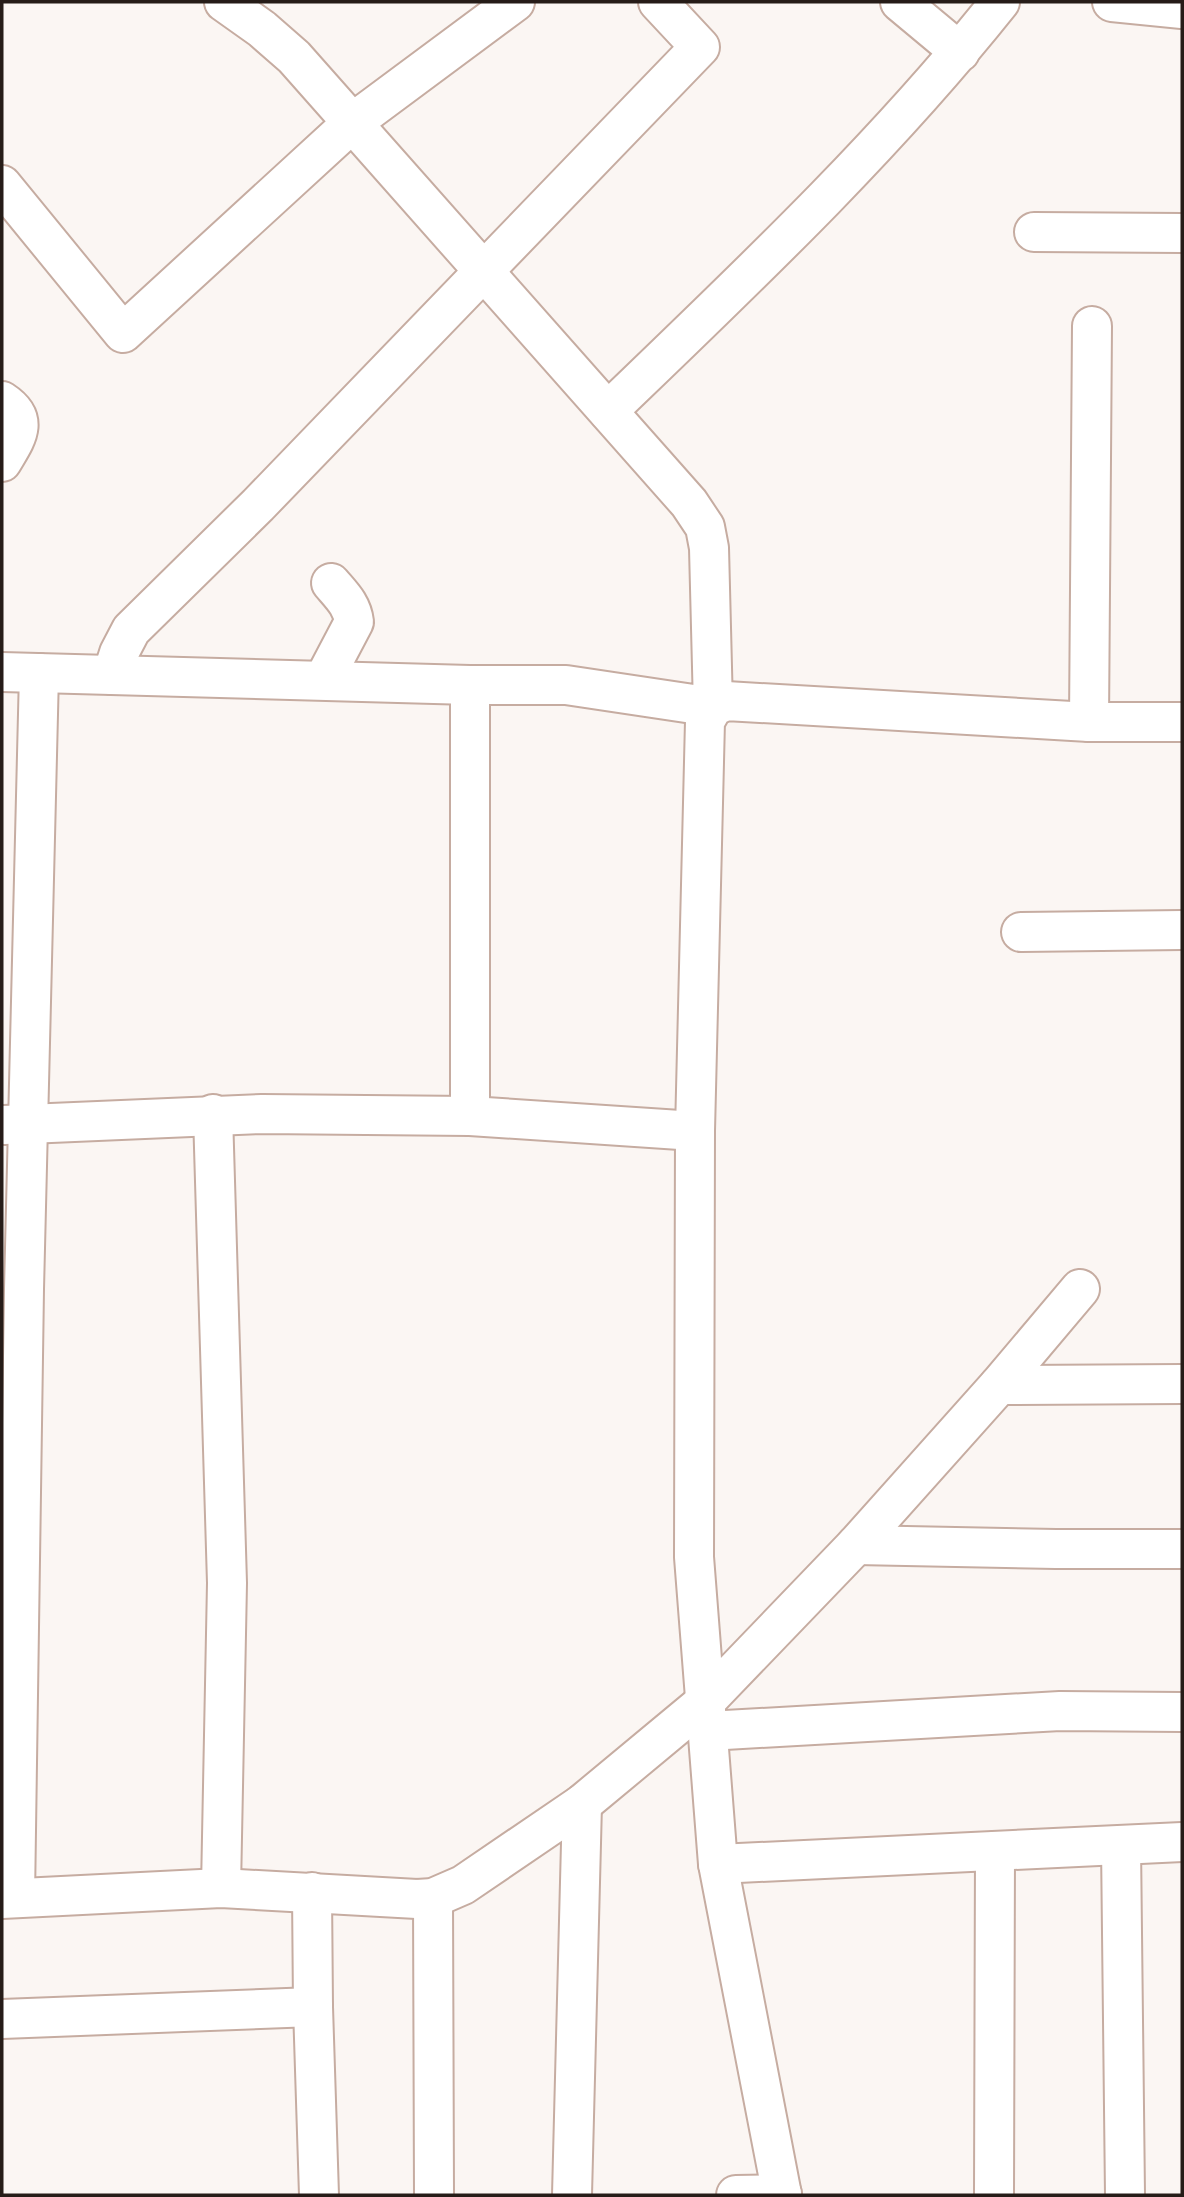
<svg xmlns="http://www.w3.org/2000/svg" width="1184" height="2197" viewBox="0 0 1184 2197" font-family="Commissioner,sans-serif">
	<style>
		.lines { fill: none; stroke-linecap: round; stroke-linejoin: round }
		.street-casing { stroke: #c6aca1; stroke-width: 42 }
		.secondary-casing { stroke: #c6aca1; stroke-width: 42 }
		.street { stroke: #fff; stroke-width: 38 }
		.secondary { stroke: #fff; stroke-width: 38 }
	</style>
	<rect width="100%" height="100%" fill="#fbf6f3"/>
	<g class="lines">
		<defs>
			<g id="street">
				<polyline points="900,2 960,52"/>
				<polyline points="1112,2 1182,9"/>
				<polyline points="2,185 123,333 352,123 515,2"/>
				<polyline points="1034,232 1182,233"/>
				<path d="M 2,401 C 31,420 16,438 2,462"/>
				<path d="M 608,411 C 744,280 882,150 1000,2"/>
				<polyline points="2,672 470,685 566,685 713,707 709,548 705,527 689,503 294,57 262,29 224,2"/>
				<polyline points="112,675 119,653 131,630 258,505 700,47 658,2"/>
				<path d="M 324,679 L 354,622 C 352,605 342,596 331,583"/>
				<polyline points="1089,722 1092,326"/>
				<polyline points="1021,932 1182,930"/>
				<polyline points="213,1114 227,1583 221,1888"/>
				<polyline points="470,1116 470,685"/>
				<polyline points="4,1125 262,1114 470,1116 695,1131"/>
				<polyline points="999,1385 1182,1384"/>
				<polyline points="856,1545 1056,1549 1182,1549"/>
				<polyline points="708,1731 1060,1711 1182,1712"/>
				<polyline points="1121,1845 1125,2195"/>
				<polyline points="718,1864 1182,1842"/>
				<polyline points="312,1892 313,2007 319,2195"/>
				<polyline points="15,1898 24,1289 39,673"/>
				<polyline points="433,1898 434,2195"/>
				<polyline points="2,1899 221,1888 417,1899 433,1898 463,1885 582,1804 706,1701 856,1545 999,1385 1080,1289"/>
				<polyline points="2,2019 313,2007"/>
				<polyline points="572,2195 582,1804"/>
				<polyline points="736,2195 782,2194"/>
				<polyline points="994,2195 995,1851"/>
			</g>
			<polyline id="secondary" points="782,2195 718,1864 694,1557 695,1131 705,721 713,707 726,701 1089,722 1182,722"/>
		</defs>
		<use href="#street" class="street-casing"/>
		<use href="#secondary" class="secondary-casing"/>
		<use href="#street" class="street"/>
		<use href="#secondary" class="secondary"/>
	</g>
	<rect width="1184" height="2197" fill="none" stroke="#261c18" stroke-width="7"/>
</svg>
